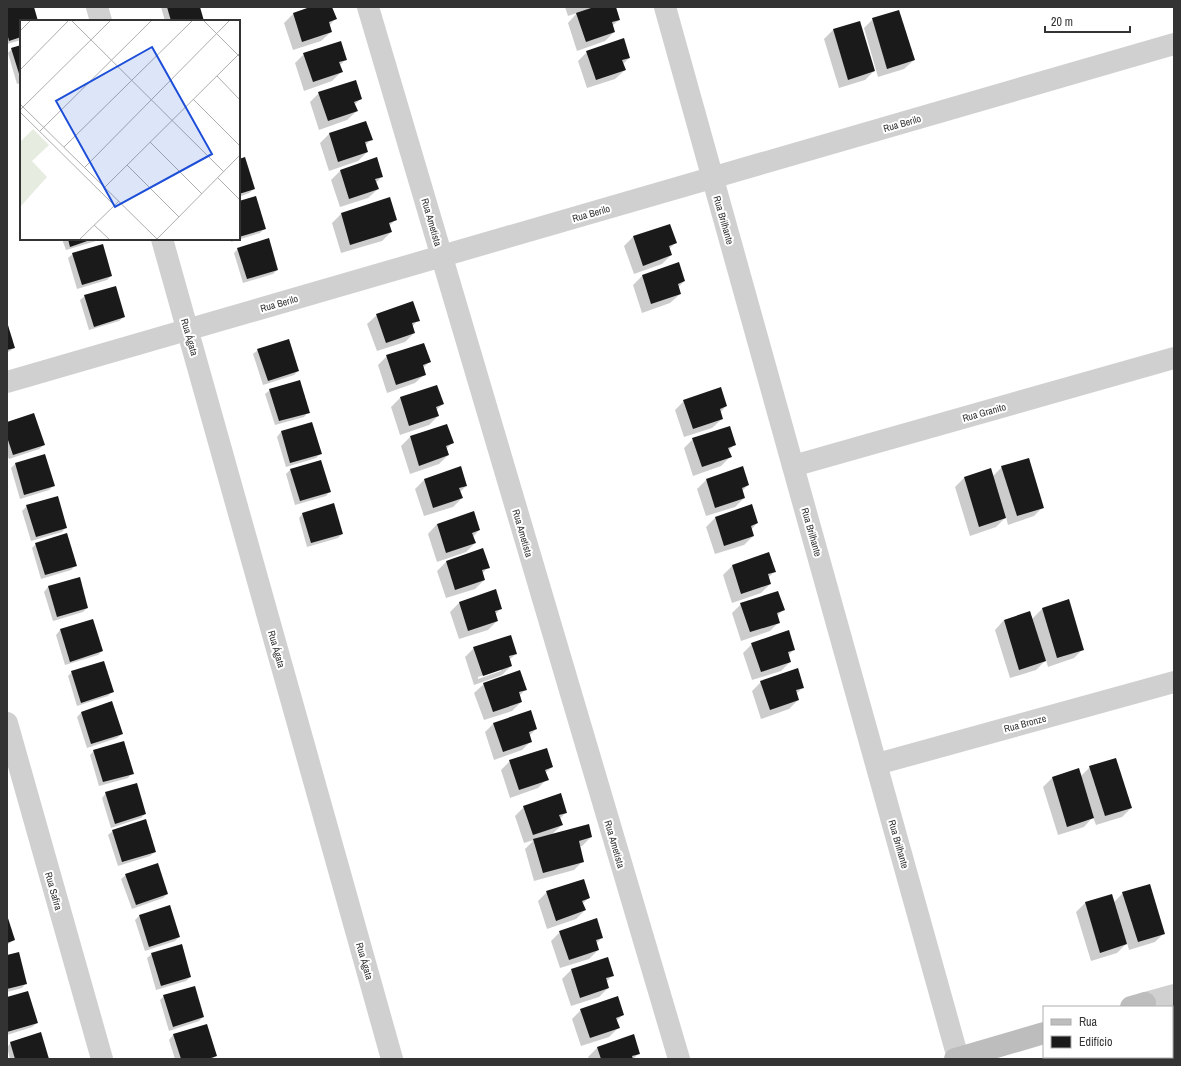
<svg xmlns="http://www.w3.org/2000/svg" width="1181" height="1066" viewBox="0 0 1181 1066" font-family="'Archivo Narrow',sans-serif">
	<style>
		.shadow { fill: #0003; fill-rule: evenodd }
		.building { fill: #1a1a1a }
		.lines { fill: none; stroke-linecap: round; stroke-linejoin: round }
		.street { stroke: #d0d0d0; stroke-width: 22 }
		.secondary { stroke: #bdbdbd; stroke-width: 22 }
		.labels { text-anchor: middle; stroke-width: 4; stroke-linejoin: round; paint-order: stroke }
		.street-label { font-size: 10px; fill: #333; stroke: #fff }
		.inset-road { fill: none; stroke: #adadad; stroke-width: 1 }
		.view { fill: #1d4ed8; fill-opacity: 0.15; stroke: #1d4ed8; stroke-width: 2 }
		.inset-edge { fill: none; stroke: #333; stroke-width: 2 }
	</style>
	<rect width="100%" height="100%" fill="#fff"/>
	<g class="shadow">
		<polygon points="10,7 33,7 37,21 21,21 21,40 7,44 7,8"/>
		<polygon points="161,7 199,7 203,21 165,21"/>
		<polygon points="313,7 331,7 335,19 329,26 331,32 321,41 293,50 284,23 293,14"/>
		<polygon points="565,7 615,7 619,20 612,26 614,32 605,41 577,51 568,23 577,13 568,16"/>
		<polygon points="873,19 914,60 904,69 878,77 864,28"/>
		<polygon points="859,22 874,71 865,80 839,88 824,39 833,30"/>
		<polygon points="21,46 21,83 17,84 8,53 12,49"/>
		<polygon points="587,52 629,58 623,64 625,70 615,79 587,88 578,61"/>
		<polygon points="304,54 346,59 339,66 341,72 332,81 304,91 295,63"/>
		<polygon points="319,93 361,99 354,105 357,111 347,120 319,130 310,102"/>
		<polygon points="365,122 371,139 365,146 367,152 358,161 329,171 320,143 329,134"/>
		<polygon points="239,139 241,146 239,149"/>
		<polygon points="376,159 382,176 376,183 378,189 368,198 340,207 331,180 340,171"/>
		<polygon points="239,160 254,189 249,193 239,197"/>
		<polygon points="389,199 396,219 389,226 391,232 382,241 341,253 332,223 341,214"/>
		<polygon points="239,203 264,229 260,233 231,242 230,239 239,239"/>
		<polygon points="633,237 675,243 669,249 671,255 662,264 634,274 624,246"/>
		<polygon points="62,239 98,239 96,241 66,250"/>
		<polygon points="238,249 277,270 273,274 243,283 234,253"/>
		<polygon points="73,254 111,276 107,280 77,289 68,258"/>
		<polygon points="678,263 684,281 678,288 680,294 670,303 642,313 633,285 642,276"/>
		<polygon points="85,296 124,317 119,321 89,330 80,300"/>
		<polygon points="377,315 418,320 412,327 414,333 405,342 377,351 367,324"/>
		<polygon points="7,324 14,348 7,353"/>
		<polygon points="258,350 298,371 294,375 263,385 253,354"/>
		<polygon points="387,356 429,362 423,368 425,374 415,383 387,393 378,365"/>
		<polygon points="437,386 443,404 436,410 438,416 429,425 400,435 391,407 400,398"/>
		<polygon points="270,390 308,412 304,417 275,425 265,394"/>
		<polygon points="684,401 726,406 720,413 722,419 712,428 684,437 675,410"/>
		<polygon points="7,423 44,445 39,449 9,459 7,454"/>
		<polygon points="312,423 321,453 316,458 286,467 277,437 281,432"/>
		<polygon points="410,437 452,443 446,449 448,455 439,464 410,474 401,446"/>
		<polygon points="693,439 735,444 728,451 730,457 721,466 693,476 684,448"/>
		<polygon points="15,464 53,486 49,490 20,499 11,468"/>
		<polygon points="1002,467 1043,507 1034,516 1008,525 1006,517 996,527 970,536 955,487 964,478 993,476"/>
		<polygon points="290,470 330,491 326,496 295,505 286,474"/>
		<polygon points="424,480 466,486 460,492 462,498 453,507 424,516 415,489"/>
		<polygon points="706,480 748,485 742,491 744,498 735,507 706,516 697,489"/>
		<polygon points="27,506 66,527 62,532 31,541 22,511"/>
		<polygon points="752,506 757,523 751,530 753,536 744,545 715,554 706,527 715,518"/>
		<polygon points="303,513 342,534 338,538 307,547 299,518"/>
		<polygon points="437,524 479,530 473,537 475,543 466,552 437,562 428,534"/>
		<polygon points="36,544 76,565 71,570 41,579 32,548"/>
		<polygon points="769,554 774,572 768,578 770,584 761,593 732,603 723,575 732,566"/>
		<polygon points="446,562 488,567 482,574 484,580 475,589 446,598 437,571"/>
		<polygon points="79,578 87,608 83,612 53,621 44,592 48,587"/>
		<polygon points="1068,601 1083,649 1074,658 1048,667 1046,660 1036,670 1010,678 995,630 1004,620 1030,612 1032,619 1042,609"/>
		<polygon points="459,603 501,608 495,615 497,621 488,630 459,639 450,612"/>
		<polygon points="741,604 783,610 777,616 779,622 770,631 741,641 732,613"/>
		<polygon points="93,620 102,651 98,655 65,665 56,635 60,630"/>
		<polygon points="752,644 794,649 788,656 790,662 781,671 752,680 743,653"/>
		<path d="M 474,648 L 516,654 L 509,660 L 511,666 L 502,675 L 474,685 L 465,657 ZM 501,669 L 501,671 L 478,679 L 478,677 Z"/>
		<polygon points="72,672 113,691 108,696 77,706 68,676"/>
		<polygon points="761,682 803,687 796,694 798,700 789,709 761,719 752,691"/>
		<polygon points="484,684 526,689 519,696 521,702 512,711 484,720 474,693"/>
		<polygon points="81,713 122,734 117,738 87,748 77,717"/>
		<polygon points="494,723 536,729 529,736 531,741 522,750 494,760 485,732"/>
		<polygon points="94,751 132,773 128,778 99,786 90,755"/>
		<polygon points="510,761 552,767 545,773 547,779 538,788 510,798 501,770"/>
		<polygon points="1090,767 1131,808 1122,817 1096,825 1093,817 1084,827 1058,835 1043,787 1052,778 1078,770 1080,777"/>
		<polygon points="106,793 145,814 141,818 111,828 102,798"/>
		<polygon points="524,807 566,812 560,819 562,825 551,835 591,837 582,846 579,846 583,861 574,870 534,881 525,849 534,840 524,843 515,816"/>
		<polygon points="113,831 155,852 150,856 118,866 108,835"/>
		<polygon points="126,875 167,894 163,898 132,909 121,879"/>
		<polygon points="547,892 589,898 582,904 585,910 576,919 547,929 538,901"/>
		<polygon points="1123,893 1164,933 1155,942 1129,950 1127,943 1117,953 1091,961 1076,912 1085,903 1113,903"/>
		<polygon points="139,916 179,937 175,941 145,951 135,920"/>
		<polygon points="7,917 14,940 7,945"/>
		<polygon points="560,932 602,937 596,944 598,950 589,959 560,968 551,941"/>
		<polygon points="152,954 190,977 186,981 156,990 147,958"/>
		<polygon points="7,956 26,983 22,988 7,992"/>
		<polygon points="607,958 613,975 606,982 608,988 599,997 571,1006 562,979 571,970"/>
		<polygon points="164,996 203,1017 199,1021 169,1031 160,1000"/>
		<polygon points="7,998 37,1023 32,1027 7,1035"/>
		<polygon points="581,1010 623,1015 616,1021 618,1028 609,1037 581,1046 572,1019"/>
		<polygon points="173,1035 215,1056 213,1059 175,1059 169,1040"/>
		<polygon points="11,1043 48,1059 10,1059 7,1047"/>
		<polygon points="597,1048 639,1053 633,1059 589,1059 588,1057"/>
	</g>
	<g class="building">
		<polygon points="7,7 34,7 38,21 21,21 21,37 9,41 7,33"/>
		<polygon points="167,7 200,7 204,21 171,21"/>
		<polygon points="310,7 332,7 337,19 329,22 332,32 302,42 293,13"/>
		<polygon points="594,7 616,7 620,20 612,22 615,32 586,42 576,13"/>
		<polygon points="899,10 915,60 887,69 872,18"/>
		<polygon points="860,21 875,71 848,80 833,29"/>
		<polygon points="624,38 630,58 622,60 626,70 596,80 586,51"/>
		<polygon points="341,41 347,60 339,62 343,72 313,82 303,53"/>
		<polygon points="21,45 21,80 11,48"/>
		<polygon points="356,80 362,99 354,102 358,111 328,121 318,92"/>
		<polygon points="366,121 373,140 365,142 368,152 338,162 329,133"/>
		<polygon points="245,157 255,189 239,194 239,159"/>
		<polygon points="377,157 383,177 375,179 379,189 349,199 340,170"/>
		<polygon points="256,196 266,229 239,237 239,201"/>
		<polygon points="390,197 397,220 389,223 392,232 350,245 341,213"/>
		<polygon points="670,224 677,243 669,246 672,255 643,266 633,236"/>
		<polygon points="269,238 278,270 247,279 237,248"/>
		<polygon points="68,239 93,239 70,247"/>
		<polygon points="103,244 112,276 82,285 72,253"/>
		<polygon points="679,262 685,281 678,284 681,294 651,304 642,275"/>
		<polygon points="116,286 125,317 94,327 84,295"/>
		<polygon points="413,301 420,321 412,323 415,333 386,343 376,314"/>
		<polygon points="7,322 15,348 7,350"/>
		<polygon points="289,339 299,371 268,381 257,349"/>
		<polygon points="424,343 431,362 423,365 426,375 396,385 386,355"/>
		<polygon points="300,380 310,413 279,421 269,389"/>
		<polygon points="437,385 444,404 436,407 439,416 409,426 400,397"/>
		<polygon points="721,387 727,406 720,409 723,419 693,429 683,400"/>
		<polygon points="34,413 45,445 13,455 7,437 7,422"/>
		<polygon points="312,422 322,454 290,463 281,431"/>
		<polygon points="447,424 454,443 446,446 449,455 419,466 410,436"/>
		<polygon points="730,426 736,445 728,448 732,457 702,467 692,438"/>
		<polygon points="45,454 55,486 24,495 15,463"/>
		<polygon points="1029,458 1044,508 1017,516 1001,466"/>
		<polygon points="321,460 331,492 300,501 290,469"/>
		<polygon points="461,466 467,486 459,488 463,498 433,508 424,479"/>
		<polygon points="743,466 749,485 742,488 745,498 715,508 706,479"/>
		<polygon points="991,468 1006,518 979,527 964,477"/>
		<polygon points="58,496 67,528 36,537 26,505"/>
		<polygon points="334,503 343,534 311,543 302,513"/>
		<polygon points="752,504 758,523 751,526 754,536 724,546 715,517"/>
		<polygon points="474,511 480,530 472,533 476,543 446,553 437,524"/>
		<polygon points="67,533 77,566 45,575 35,543"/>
		<polygon points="483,548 490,568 482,570 485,580 455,590 446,561"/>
		<polygon points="769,552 776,572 768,574 771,584 741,594 732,565"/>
		<polygon points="80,577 88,608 57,617 48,586"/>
		<polygon points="496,589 502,609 495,611 498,621 468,631 459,602"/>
		<polygon points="778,591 785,610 777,613 780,623 750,632 740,603"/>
		<polygon points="1069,599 1084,650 1057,658 1042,608"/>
		<polygon points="1030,611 1046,661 1019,670 1004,620"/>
		<polygon points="93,619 103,651 70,662 60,629"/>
		<polygon points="789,630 795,650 788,652 791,662 761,672 751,643"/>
		<polygon points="511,635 517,654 509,656 512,666 483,676 473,647"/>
		<polygon points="104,661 114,692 81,703 71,671"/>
		<polygon points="798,668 804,688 796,690 799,700 770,710 760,681"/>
		<polygon points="520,670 527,690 519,692 522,702 493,712 483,683"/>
		<polygon points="112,701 123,734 91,744 81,712"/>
		<polygon points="531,710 537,729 529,732 532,742 503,752 493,723"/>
		<polygon points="124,741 134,774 103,782 93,750"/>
		<polygon points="547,748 553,767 545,770 549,780 519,790 509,760"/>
		<polygon points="1116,758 1132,808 1105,816 1089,766"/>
		<polygon points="1079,768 1094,818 1067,827 1052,777"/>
		<polygon points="137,783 146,814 115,824 105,792"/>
		<polygon points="561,793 567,813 559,815 563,825 533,835 523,806"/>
		<polygon points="146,819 156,852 122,862 112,830"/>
		<polygon points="589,824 592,837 579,841 584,862 543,873 533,839"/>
		<polygon points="158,863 168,894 136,905 125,874"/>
		<polygon points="584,879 590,898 582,901 586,910 556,921 546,891"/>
		<polygon points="1150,884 1165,934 1138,942 1122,892"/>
		<polygon points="1112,894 1127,944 1100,953 1085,902"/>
		<polygon points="170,905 180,937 149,947 139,915"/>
		<polygon points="7,915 15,940 7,943"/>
		<polygon points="597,918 603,938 596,940 599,950 569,960 559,931"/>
		<polygon points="182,944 191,977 161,986 151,953"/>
		<polygon points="19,952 27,984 7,989 7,955"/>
		<polygon points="608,957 614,976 606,978 609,988 580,998 571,969"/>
		<polygon points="195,986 204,1017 173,1027 163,995"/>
		<polygon points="28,991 38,1023 7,1032 7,997"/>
		<polygon points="618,996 624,1015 616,1018 620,1028 590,1038 580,1009"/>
		<polygon points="207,1024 217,1056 208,1059 181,1059 173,1034"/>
		<polygon points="41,1032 49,1059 15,1059 10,1042"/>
		<polygon points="634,1034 640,1054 632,1056 633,1059 601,1059 597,1047"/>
	</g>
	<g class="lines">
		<g class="street">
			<polyline points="97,7 101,21"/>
			<polyline points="368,7 679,1059"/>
			<polyline points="665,7 958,1058"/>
			<polyline points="162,239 392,1059"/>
			<polyline points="7,382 1174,44"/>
			<polyline points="793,466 1174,358"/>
			<polyline points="7,723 102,1059"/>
			<polyline points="877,764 1174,682"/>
			<polyline points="1146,1007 1145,1003 1174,995"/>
			<polyline points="1158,1057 1158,1059"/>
		</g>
		<g class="secondary">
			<polyline points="1131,1007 1145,1003"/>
			<polyline points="955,1059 1044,1033"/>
		</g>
	</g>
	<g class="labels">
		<g class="street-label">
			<text transform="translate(902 123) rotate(-16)" y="4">Rua Berilo</text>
			<text transform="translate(591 213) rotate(-16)" y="4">Rua Berilo</text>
			<text transform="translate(724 220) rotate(74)" y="4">Rua Brilhante</text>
			<text transform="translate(432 222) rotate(74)" y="4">Rua Ametista</text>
			<text transform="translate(279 303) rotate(-16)" y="4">Rua Berilo</text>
			<text transform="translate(190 337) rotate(74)" y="4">Rua Ágata</text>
			<text transform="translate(984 412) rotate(-16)" y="4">Rua Granito</text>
			<text transform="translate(812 532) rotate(74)" y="4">Rua Brilhante</text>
			<text transform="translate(523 533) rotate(74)" y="4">Rua Ametista</text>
			<text transform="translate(277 649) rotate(74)" y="4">Rua Ágata</text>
			<text transform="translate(1025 723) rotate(-15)" y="4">Rua Bronze</text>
			<text transform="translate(615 844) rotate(74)" y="4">Rua Ametista</text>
			<text transform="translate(899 844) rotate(74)" y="4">Rua Brilhante</text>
			<text transform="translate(54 891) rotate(74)" y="4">Rua Safira</text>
			<text transform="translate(365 961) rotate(74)" y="4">Rua Ágata</text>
		</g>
	</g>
	<g transform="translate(20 20)">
		<rect width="220" height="220" fill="#fff"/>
		<path d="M 13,109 L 29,125 L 12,141 L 27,157 L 0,187 L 0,122 Z" fill="#e6ecdf"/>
		<path class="inset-road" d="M 52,1 L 204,152M 184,1 L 220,37M 0,11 L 10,1M 0,50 L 48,1M 197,56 L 220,80M 173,79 L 220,126M 0,84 L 137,219M 0,90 L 90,1M 0,92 L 94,185M 20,111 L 131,1M 130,122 L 182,174M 44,127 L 172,1M 107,145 L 159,197M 65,147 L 209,1M 198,158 L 220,180M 85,167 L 220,33M 74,205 L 89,219M 60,219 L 99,181M 137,219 L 220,135"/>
		<path class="view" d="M 132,27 L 192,134 L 95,187 L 36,81 Z"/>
		<rect width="220" height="220" class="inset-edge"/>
	</g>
	<rect width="1181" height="1066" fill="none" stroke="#333333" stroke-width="16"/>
	<rect x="1043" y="1006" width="130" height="52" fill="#ffffff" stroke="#adadad"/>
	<rect x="1051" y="1019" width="20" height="6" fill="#bdbdbd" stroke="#adadad"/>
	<text x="1079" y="1026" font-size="12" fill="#333333">Rua</text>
	<rect x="1051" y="1036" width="20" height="12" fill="#1a1a1a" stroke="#adadad"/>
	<text x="1079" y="1046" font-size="12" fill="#333333">Edifício</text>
	<path d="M1045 26v6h85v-6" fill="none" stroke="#333333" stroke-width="2"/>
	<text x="1051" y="26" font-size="12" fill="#333333" stroke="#ffffff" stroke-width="3" paint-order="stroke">20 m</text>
</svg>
